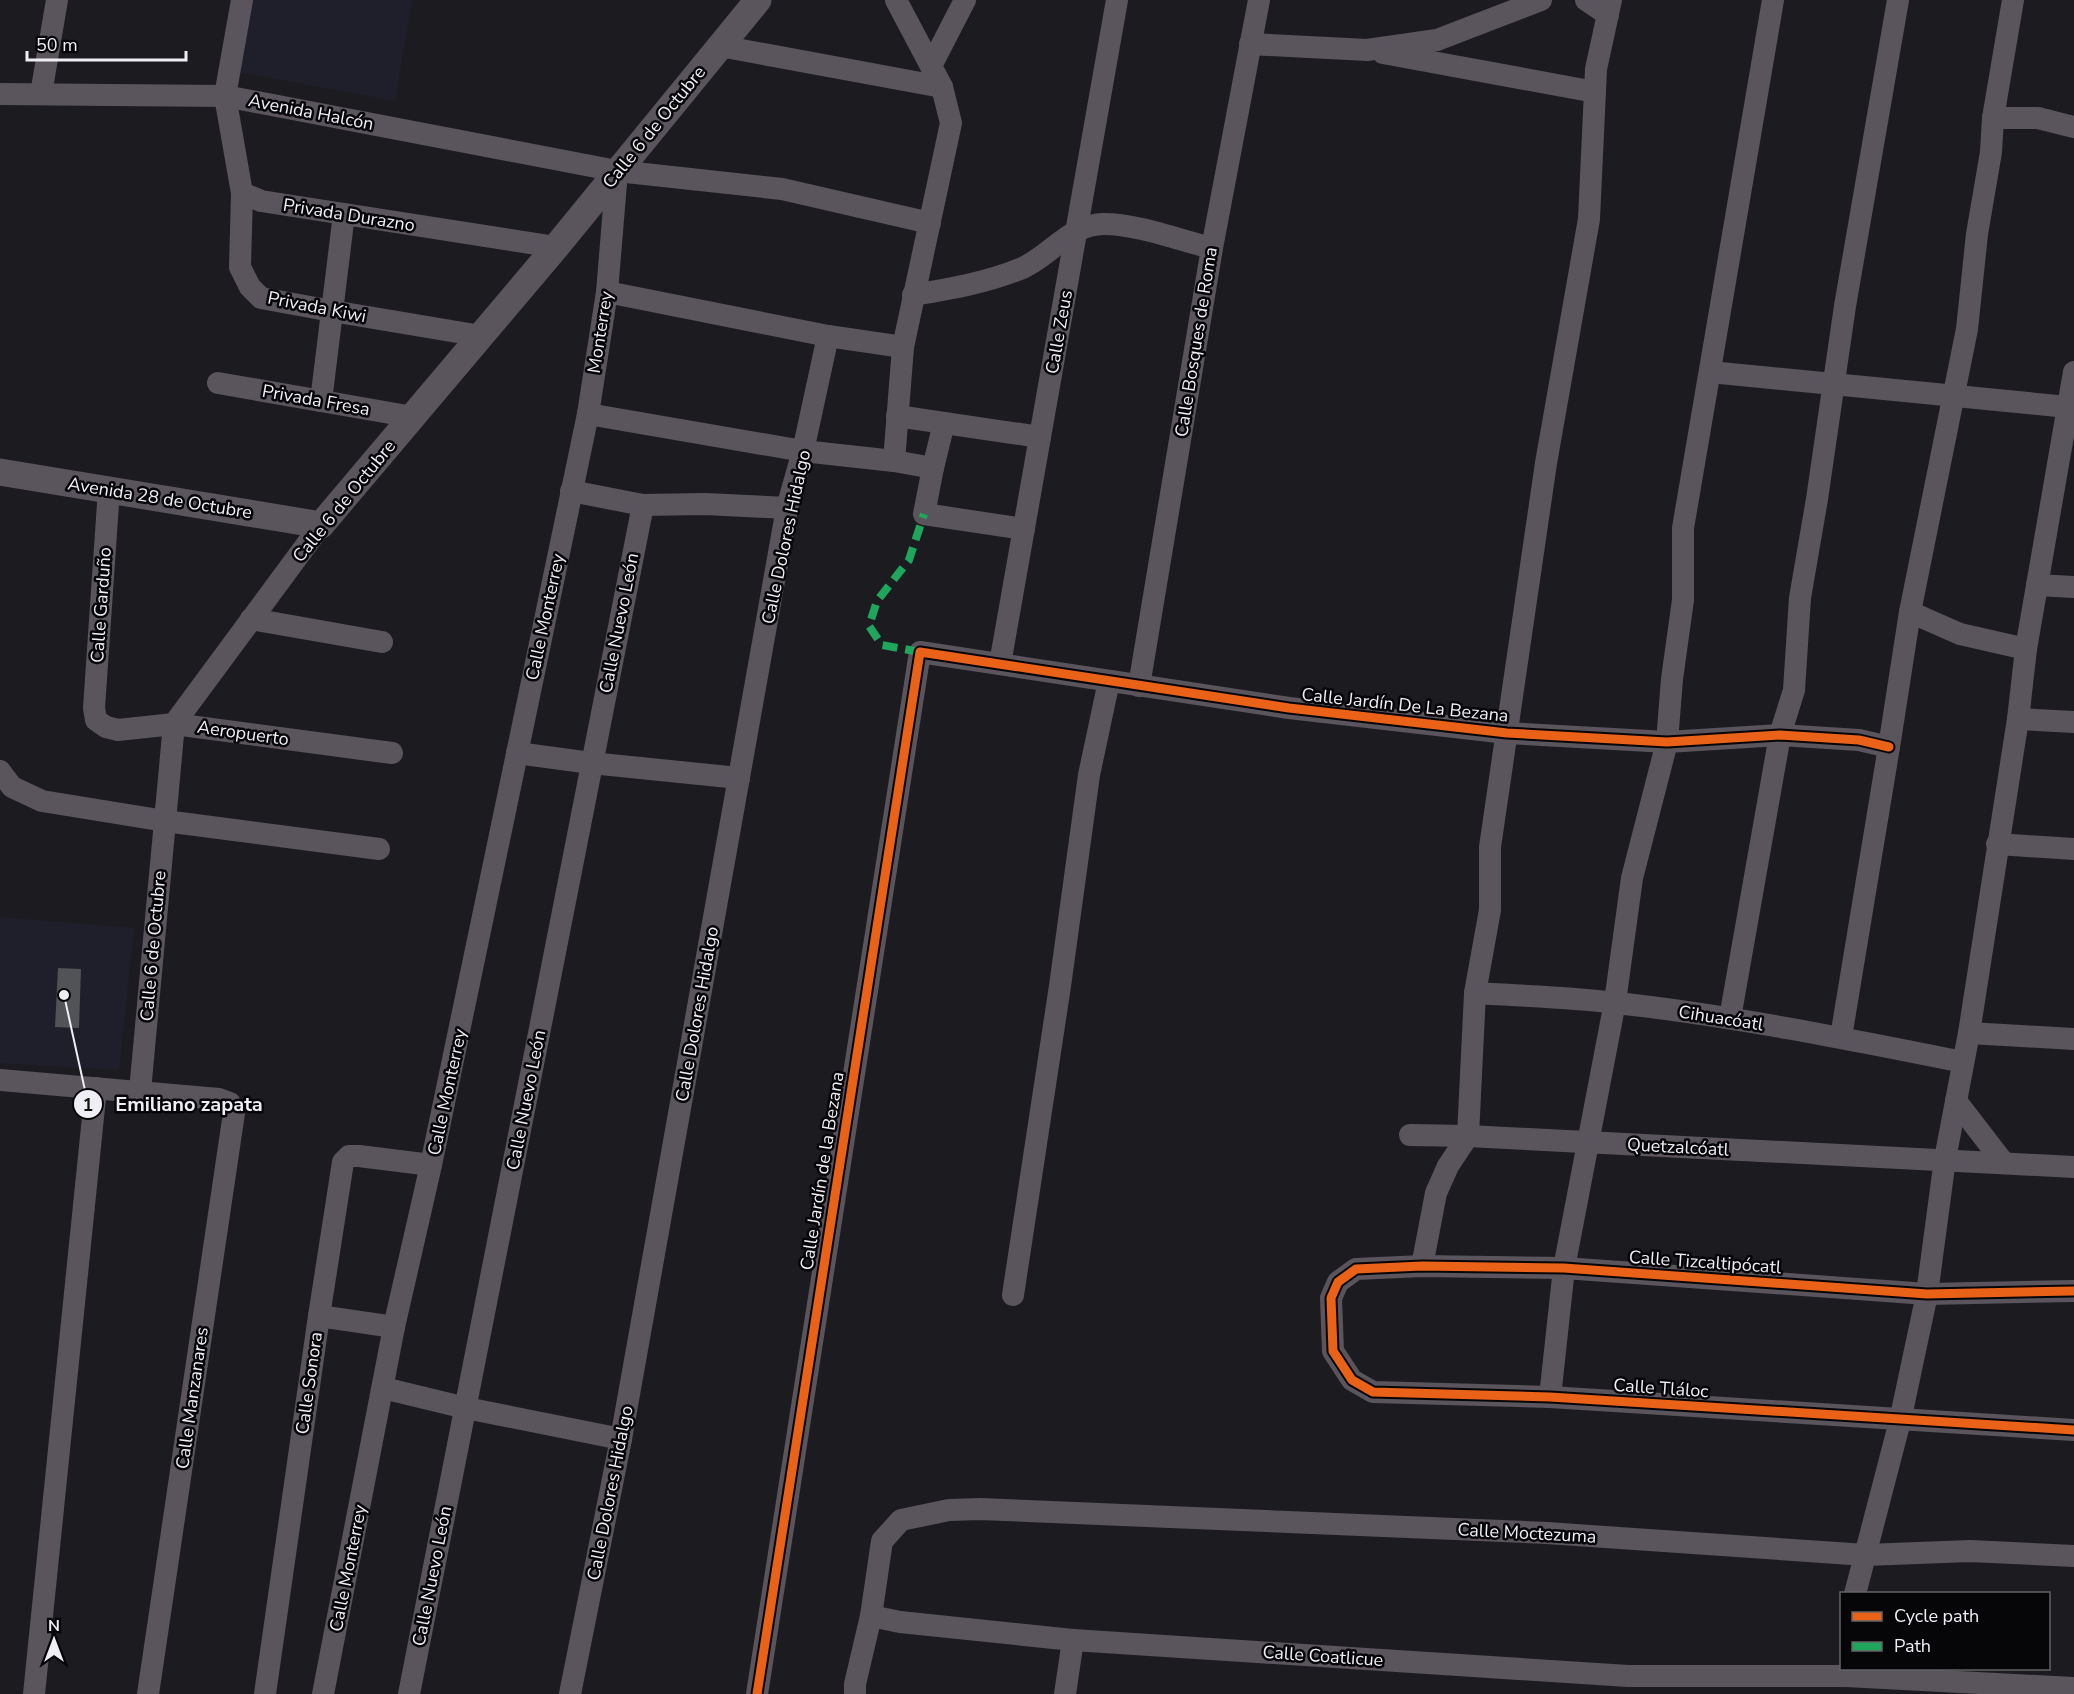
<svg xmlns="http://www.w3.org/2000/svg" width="2074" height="1694" viewBox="0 0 2074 1694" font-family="'Nunito Sans',sans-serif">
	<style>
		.built { fill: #1f1f2b }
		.building { fill: #525356 }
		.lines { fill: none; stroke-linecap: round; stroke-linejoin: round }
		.minor { stroke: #5a545d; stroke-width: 22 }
		.tertiary { stroke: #5a545d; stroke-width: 27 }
		.quiet { stroke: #20a55d; stroke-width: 8; stroke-dasharray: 15 8; stroke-linecap: butt }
		.cycleway-casing { stroke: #060608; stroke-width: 13 }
		.cycleway { stroke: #ea6118; stroke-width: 9 }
		.labels { text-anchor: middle; stroke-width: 5; stroke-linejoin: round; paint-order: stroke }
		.street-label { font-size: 18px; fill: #eeeef4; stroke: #060608 }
		.leader { fill: none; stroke: #eeeef4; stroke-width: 2 }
		.callout-dot { fill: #eeeef4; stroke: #060608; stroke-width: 2 }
		.mark-label { font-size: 18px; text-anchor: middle; font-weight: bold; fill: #111 }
		.callout-label { font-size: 20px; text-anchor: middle; font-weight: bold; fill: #eeeef4; stroke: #060608; stroke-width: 5; stroke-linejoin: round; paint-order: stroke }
	</style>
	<rect width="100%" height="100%" fill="#1c1c20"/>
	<g class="built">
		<polygon points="251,0 412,0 395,101 239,72"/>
		<polygon points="0,917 134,928 119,1070 0,1063"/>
	</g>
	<polygon class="building" points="58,968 81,969 79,1028 55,1027"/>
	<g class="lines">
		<g class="minor">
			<polyline points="242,0 225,96 242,193 240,267 250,287 261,298 332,311 481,336"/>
			<polyline points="1586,0 1608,15"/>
			<polyline points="1250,44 1367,50 1437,40 1541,0"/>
			<polyline points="720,46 942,87"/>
			<polyline points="1383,53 1595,92"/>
			<polyline points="931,66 965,0"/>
			<polyline points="0,94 225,96 617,171 782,189 930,223"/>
			<polyline points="41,94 57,0"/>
			<polyline points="1993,118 2038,118 2074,127"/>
			<polyline points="242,193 261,201 556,247"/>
			<polyline points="607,292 828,336 903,347"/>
			<path d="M 913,295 C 949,289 986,283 1020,269 C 1050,257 1069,224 1104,224 C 1137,224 1179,240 1212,248"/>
			<polyline points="1710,372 2068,407"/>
			<polyline points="218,383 413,417"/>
			<polyline points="321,401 344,214"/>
			<polyline points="588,414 803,451 894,461 933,468 924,514 1024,529"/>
			<polyline points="897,416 1040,437"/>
			<polyline points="894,461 903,347 951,123 942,87 896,0"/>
			<polyline points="933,468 944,423"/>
			<polyline points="109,489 94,708 96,720 106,727 118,730 174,724 392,753"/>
			<polyline points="571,491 643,505 705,504 787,508"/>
			<polyline points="2037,585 2074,587"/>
			<polyline points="1910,612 1960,634 2026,649"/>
			<polyline points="251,619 382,642"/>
			<polyline points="1000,664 1117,0"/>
			<polyline points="1139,686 1212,248 1259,0"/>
			<polyline points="2018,719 2074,722"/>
			<polyline points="517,753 591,763 739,778"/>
			<polyline points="0,771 12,787 42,801 165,821 379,849"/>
			<polyline points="1997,844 2074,849"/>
			<path d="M 1475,993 C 1522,996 1570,997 1617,1003 C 1733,1016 1848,1039 1963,1062"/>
			<polyline points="1730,1018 1780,735 1794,690 1800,598 1817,499 1845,306 1898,0"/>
			<polyline points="1969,1033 2074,1039"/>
			<polyline points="1841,1037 1889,747 1910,612 1967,329 1977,234 1991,152 1993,118 2013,0"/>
			<polyline points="0,1080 219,1099 230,1103 234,1113 148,1694"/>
			<polyline points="140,1091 174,724 321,525"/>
			<polyline points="1956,1101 2003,1162"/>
			<polyline points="1410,1135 1468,1136 2074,1167"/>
			<polyline points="1422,1266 1436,1193 1448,1166 1468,1136 1475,993 1490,910 1490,847 1546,463 1589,219 1596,69 1611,0"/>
			<polyline points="2074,1291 1927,1294 1564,1268 1422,1266 1356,1269 1338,1282 1331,1298 1333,1351 1352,1380 1373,1392 1550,1397 2074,1430"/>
			<polyline points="1013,1295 1060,986 1089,775 1109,681"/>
			<polyline points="319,1316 394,1327"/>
			<polyline points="383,1388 466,1408 621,1439"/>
			<polyline points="1550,1397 1564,1268 1615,1002 1632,878 1667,742 1672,679 1683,600 1683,528 1773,0"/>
			<polyline points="1855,1594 1900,1421 1927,1294 1945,1159 1969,1033 2018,719 2026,649 2074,372"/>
			<polyline points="871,1616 882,1541 901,1520 949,1510 980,1509 1547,1533 1866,1555 1970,1551 2074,1556"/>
			<polyline points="34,1694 96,1088"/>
			<polyline points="265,1694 319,1316 343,1162 349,1156 359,1156 431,1165"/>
			<polyline points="323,1694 394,1327 431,1165 588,414 607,292 617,171"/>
			<polyline points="409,1694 643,505"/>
			<polyline points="570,1694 621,1439 787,508 803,451 828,336"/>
			<polyline points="757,1694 920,652 1289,708 1507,733 1667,742 1780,735 1859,740 1889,747"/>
			<polyline points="855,1694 855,1684 871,1616 900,1622 1073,1640 1628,1676 1846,1676 2074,1688"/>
			<polyline points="1065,1694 1073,1640"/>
		</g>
		<polyline class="tertiary" points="0,472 321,525 556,247 758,0"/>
		<polyline class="quiet" points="920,652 882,645 869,626 877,601 909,560 924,514"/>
		<defs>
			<g id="cycleway">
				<polyline points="2074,1291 1927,1294 1564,1268 1422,1266 1356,1269 1338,1282 1331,1298 1333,1351 1352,1380 1373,1392 1550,1397 2074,1430"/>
				<polyline points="757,1694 920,652 1289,708 1507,733 1667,742 1780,735 1859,740 1889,747"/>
			</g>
		</defs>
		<use href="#cycleway" class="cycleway-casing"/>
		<use href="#cycleway" class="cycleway"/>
	</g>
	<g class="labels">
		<g class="street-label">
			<text transform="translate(311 112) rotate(11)" y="6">Avenida Halcón</text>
			<text transform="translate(654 127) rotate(-51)" y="6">Calle 6 de Octubre</text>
			<text transform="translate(349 215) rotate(9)" y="6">Privada Durazno</text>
			<text transform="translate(317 307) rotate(11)" y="6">Privada Kiwi</text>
			<text transform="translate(600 332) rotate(-81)" y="6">Monterrey</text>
			<text transform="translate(1059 332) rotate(-80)" y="6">Calle Zeus</text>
			<text transform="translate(1196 342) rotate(-81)" y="6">Calle Bosques de Roma</text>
			<text transform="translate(316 400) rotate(10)" y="6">Privada Fresa</text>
			<text transform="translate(160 498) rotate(9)" y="6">Avenida 28 de Octubre</text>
			<text transform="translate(344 501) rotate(-51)" y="6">Calle 6 de Octubre</text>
			<text transform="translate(786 537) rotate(-78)" y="6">Calle Dolores Hidalgo</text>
			<text transform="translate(101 605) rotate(-86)" y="6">Calle Garduño</text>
			<text transform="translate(545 617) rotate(-78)" y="6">Calle Monterrey</text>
			<text transform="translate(619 623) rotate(-79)" y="6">Calle Nuevo León</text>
			<text transform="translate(1405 705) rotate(6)" y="6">Calle Jardín De La Bezana</text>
			<text transform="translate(243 733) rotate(8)" y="6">Aeropuerto</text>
			<text transform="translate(153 946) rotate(-85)" y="6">Calle 6 de Octubre</text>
			<text transform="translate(697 1014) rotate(-80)" y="6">Calle Dolores Hidalgo</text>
			<text transform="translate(1721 1018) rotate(9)" y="6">Cihuacóatl</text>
			<text transform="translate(447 1092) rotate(-78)" y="6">Calle Monterrey</text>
			<text transform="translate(526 1100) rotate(-79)" y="6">Calle Nuevo León</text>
			<text transform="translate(1678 1147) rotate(3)" y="6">Quetzalcóatl</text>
			<text transform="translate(822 1171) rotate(-81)" y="6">Calle Jardín de la Bezana</text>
			<text transform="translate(1705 1262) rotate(4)" y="6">Calle Tizcaltipócatl</text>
			<text transform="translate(309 1383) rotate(-82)" y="6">Calle Sonora</text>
			<text transform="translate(1661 1388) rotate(4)" y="6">Calle Tláloc</text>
			<text transform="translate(192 1398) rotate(-82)" y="6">Calle Manzanares</text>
			<text transform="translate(610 1493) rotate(-79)" y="6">Calle Dolores Hidalgo</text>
			<text transform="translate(1527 1533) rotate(3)" y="6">Calle Moctezuma</text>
			<text transform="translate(348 1568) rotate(-79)" y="6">Calle Monterrey</text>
			<text transform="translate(432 1576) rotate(-79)" y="6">Calle Nuevo León</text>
			<text transform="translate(1323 1656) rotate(4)" y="6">Calle Coatlicue</text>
		</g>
	</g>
	<path class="leader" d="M64 995L88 1104"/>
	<g class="callout-dot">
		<circle cx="64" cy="995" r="6"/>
		<circle cx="88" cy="1104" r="15"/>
	</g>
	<g class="mark-label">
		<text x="88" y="1111">1</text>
	</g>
	<g class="callout-label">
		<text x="189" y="1111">Emiliano zapata</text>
	</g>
	<rect x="1840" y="1592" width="210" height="78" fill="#060608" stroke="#636366" stroke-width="1.5"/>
	<rect x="1852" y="1612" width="30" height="9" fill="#ea6118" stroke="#636366" stroke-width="1.5"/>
	<text x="1894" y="1622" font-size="18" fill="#eeeef4">Cycle path</text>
	<rect x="1852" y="1642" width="30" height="9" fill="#20a55d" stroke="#636366" stroke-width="1.5"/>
	<text x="1894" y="1652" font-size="18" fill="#eeeef4">Path</text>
	<g transform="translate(54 1640)" stroke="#060608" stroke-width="4.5" paint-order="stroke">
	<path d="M0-4.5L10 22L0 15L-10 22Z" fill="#eeeef4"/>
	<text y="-9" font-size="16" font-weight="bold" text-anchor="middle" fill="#eeeef4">N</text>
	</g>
	<path d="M27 51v9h159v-9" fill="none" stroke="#eeeef4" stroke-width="3"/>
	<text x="36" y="51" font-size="18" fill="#eeeef4" stroke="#060608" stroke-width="4.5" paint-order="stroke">50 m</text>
</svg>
